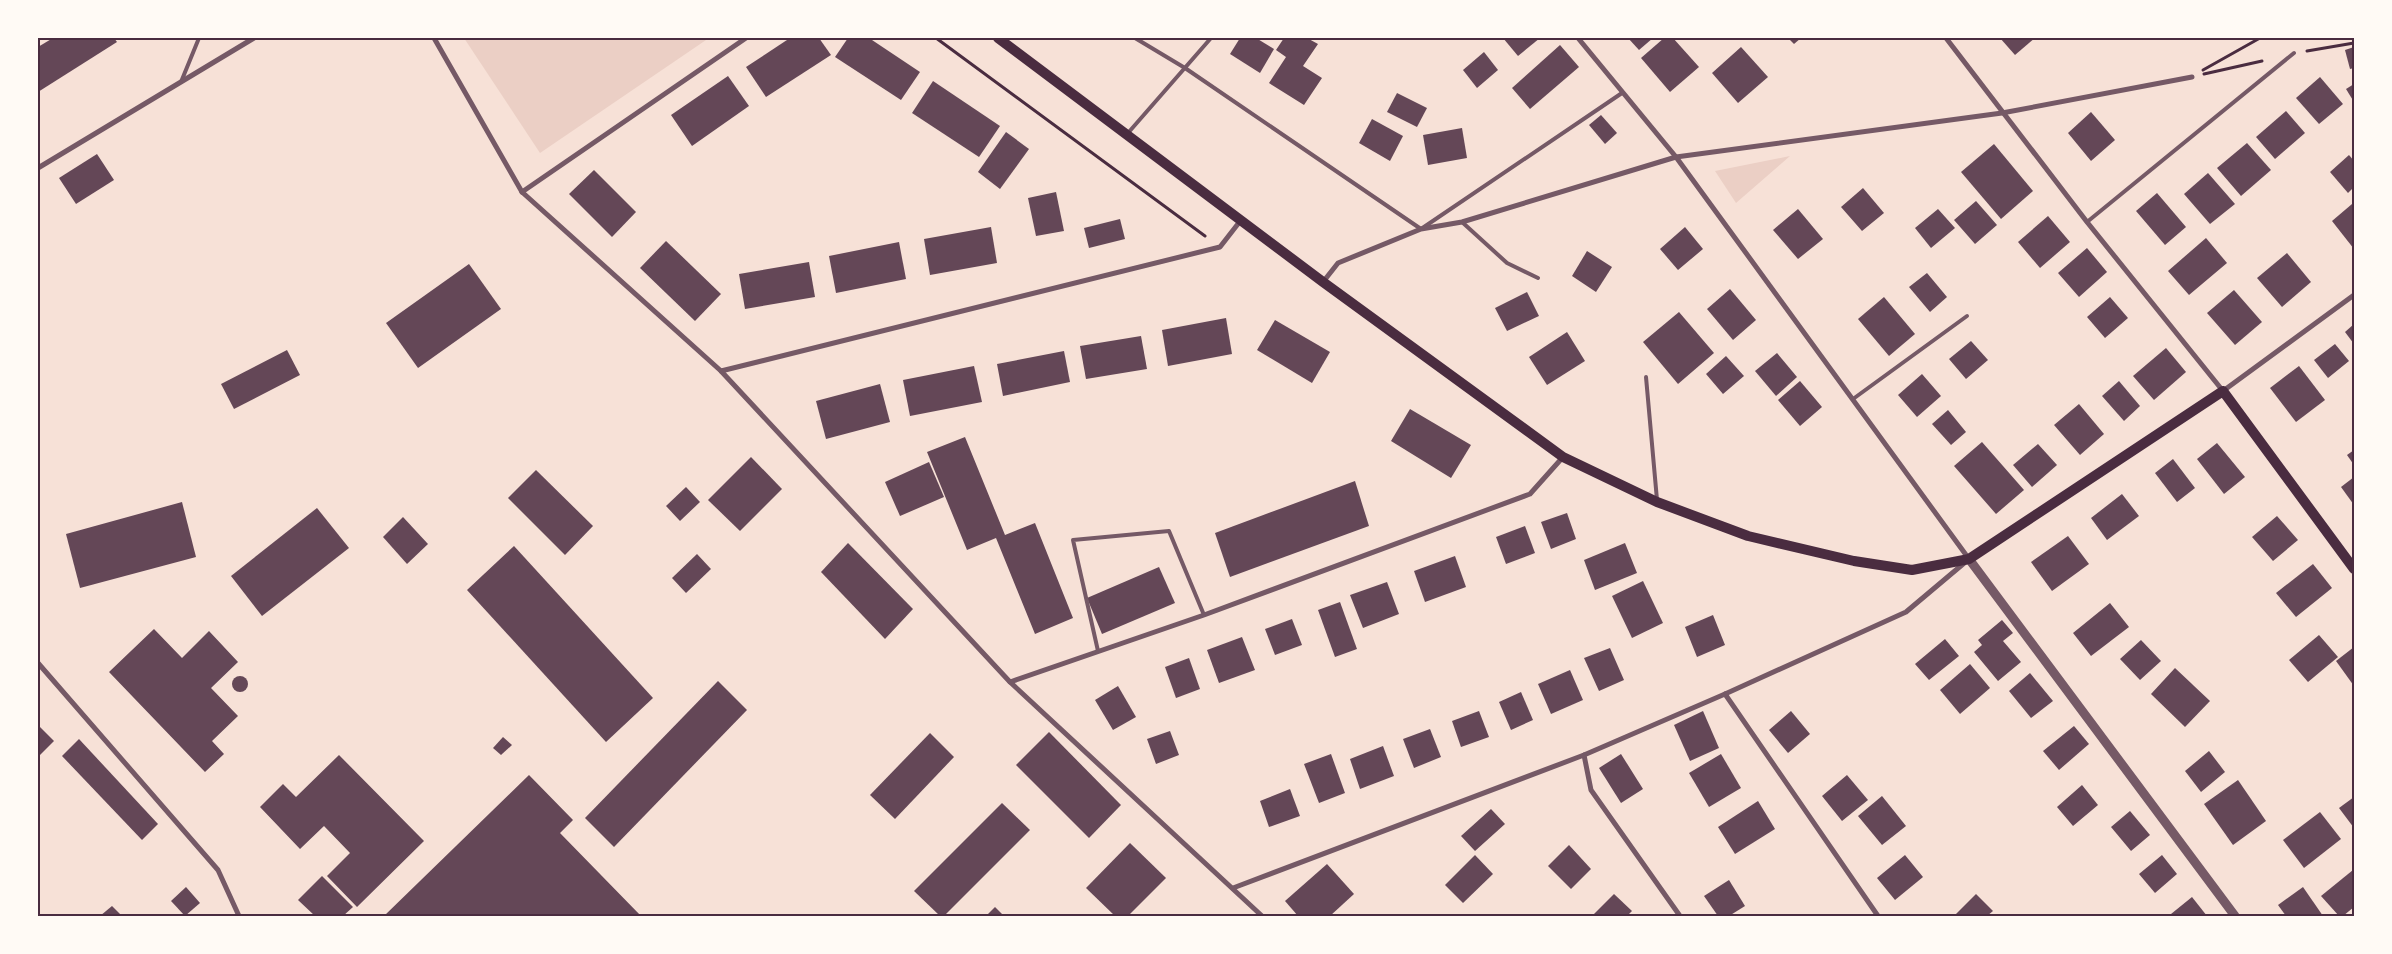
<svg xmlns="http://www.w3.org/2000/svg" width="2392" height="954" viewBox="0 0 2392 954" font-family="'Exo 2',sans-serif">
	<style>
		.green { fill: #ebcfc5 }
		.building { fill: #644757 }
		.lines { fill: none; stroke-linecap: round; stroke-linejoin: round }
		.path { stroke: #4a2c40; stroke-width: 3 }
		.service { stroke: #755966; stroke-width: 4 }
		.minor { stroke: #755966; stroke-width: 5 }
		.tertiary { stroke: #755966; stroke-width: 9 }
		.secondary { stroke: #4a2c40; stroke-width: 10 }
		.neatline { fill: none; stroke: #4a2c40; stroke-width: 2 }
	</style>
	<rect width="100%" height="100%" fill="#f7e1d7"/>
	<g class="green">
		<polygon points="464,38 709,38 540,153"/>
		<polygon points="1790,156 1736,203 1715,171"/>
	</g>
	<g class="building">
		<polygon points="53,38 114,38 117,42 38,92 38,47"/>
		<polygon points="790,38 819,38 831,55 766,97 746,67"/>
		<polygon points="848,38 869,38 920,72 901,100 835,57"/>
		<polygon points="1240,38 1256,38 1274,49 1260,73 1230,54"/>
		<polygon points="1284,38 1307,38 1318,44 1303,66 1322,78 1304,105 1269,83 1286,57 1276,50"/>
		<polygon points="1503,38 1540,38 1518,56"/>
		<polygon points="1628,38 1653,38 1639,50"/>
		<polygon points="1664,38 1673,38 1699,67 1670,92 1641,58"/>
		<polygon points="1788,38 1801,38 1794,44"/>
		<polygon points="2000,38 2035,38 2015,55"/>
		<polygon points="1560,45 1579,67 1530,109 1512,88"/>
		<polygon points="1741,47 1768,77 1738,103 1712,73"/>
		<polygon points="2354,47 2354,68 2350,69 2345,50"/>
		<polygon points="1484,52 1498,70 1477,88 1463,70"/>
		<polygon points="728,76 749,106 692,146 671,115"/>
		<polygon points="2320,77 2343,104 2319,124 2296,98"/>
		<polygon points="933,81 1000,126 979,157 912,113"/>
		<polygon points="2354,84 2354,102 2346,89"/>
		<polygon points="1397,93 1427,108 1417,127 1387,112"/>
		<polygon points="2286,111 2305,133 2275,159 2256,137"/>
		<polygon points="2091,112 2115,140 2091,161 2068,133"/>
		<polygon points="1601,115 1617,133 1605,144 1589,125"/>
		<polygon points="1372,119 1403,136 1390,161 1359,143"/>
		<polygon points="1462,128 1467,158 1428,165 1423,135"/>
		<polygon points="1006,132 1029,149 1000,189 978,172"/>
		<polygon points="2247,143 2271,170 2241,196 2217,168"/>
		<polygon points="1994,144 2033,191 2001,219 1961,172"/>
		<polygon points="97,154 114,180 76,204 59,178"/>
		<polygon points="2349,155 2354,161 2354,187 2348,193 2330,172"/>
		<polygon points="594,170 636,212 612,237 569,194"/>
		<polygon points="2208,173 2235,204 2210,224 2184,194"/>
		<polygon points="1863,188 1884,213 1862,231 1841,207"/>
		<polygon points="1056,192 1064,231 1036,236 1028,198"/>
		<polygon points="2157,193 2186,227 2165,245 2136,211"/>
		<polygon points="1976,201 1997,225 1975,244 1954,220"/>
		<polygon points="2352,204 2354,207 2354,249 2332,221"/>
		<polygon points="1798,209 1823,239 1798,259 1773,230"/>
		<polygon points="1938,209 1955,228 1931,248 1915,228"/>
		<polygon points="2048,216 2070,242 2040,268 2018,242"/>
		<polygon points="1120,219 1125,239 1089,248 1084,228"/>
		<polygon points="991,227 997,263 930,275 924,239"/>
		<polygon points="1685,227 1703,249 1678,270 1660,249"/>
		<polygon points="2206,238 2227,263 2189,295 2168,271"/>
		<polygon points="666,241 721,294 695,321 640,268"/>
		<polygon points="899,242 906,279 836,293 829,256"/>
		<polygon points="2087,248 2107,272 2079,297 2058,273"/>
		<polygon points="1587,251 1612,267 1596,292 1572,276"/>
		<polygon points="2287,253 2311,282 2282,307 2257,278"/>
		<polygon points="809,262 815,297 745,309 739,274"/>
		<polygon points="469,264 501,309 418,368 386,323"/>
		<polygon points="1927,273 1947,297 1930,312 1909,287"/>
		<polygon points="1730,289 1756,320 1733,340 1707,309"/>
		<polygon points="2234,290 2262,322 2235,345 2207,313"/>
		<polygon points="1527,292 1539,316 1507,331 1495,308"/>
		<polygon points="1884,297 1915,334 1889,356 1858,319"/>
		<polygon points="2110,297 2128,318 2105,338 2087,317"/>
		<polygon points="1679,312 1714,353 1678,384 1643,342"/>
		<polygon points="1226,318 1232,354 1168,366 1162,330"/>
		<polygon points="1275,320 1330,352 1312,383 1257,350"/>
		<polygon points="2354,324 2354,344 2345,332"/>
		<polygon points="1567,332 1585,361 1547,385 1529,357"/>
		<polygon points="1141,336 1147,369 1086,379 1080,346"/>
		<polygon points="1971,341 1988,360 1966,379 1949,359"/>
		<polygon points="2335,344 2349,361 2328,378 2314,360"/>
		<polygon points="2166,348 2186,372 2154,400 2133,376"/>
		<polygon points="287,350 300,375 234,409 221,384"/>
		<polygon points="1064,351 1070,382 1003,396 997,364"/>
		<polygon points="1777,353 1797,377 1776,396 1755,371"/>
		<polygon points="1726,356 1744,376 1723,394 1706,374"/>
		<polygon points="974,366 982,402 910,416 903,380"/>
		<polygon points="2299,366 2325,400 2296,422 2270,388"/>
		<polygon points="1922,374 1941,396 1917,417 1898,395"/>
		<polygon points="1800,381 1822,407 1800,426 1778,400"/>
		<polygon points="2119,381 2140,406 2124,421 2102,396"/>
		<polygon points="880,384 890,422 826,439 816,401"/>
		<polygon points="2079,404 2104,434 2080,455 2054,425"/>
		<polygon points="1410,409 1471,445 1451,478 1391,441"/>
		<polygon points="1948,410 1966,432 1951,445 1932,424"/>
		<polygon points="965,437 1005,535 1035,523 1073,618 1035,634 996,538 967,550 927,452"/>
		<polygon points="1982,442 2024,490 1996,514 1954,466"/>
		<polygon points="2217,443 2245,477 2224,494 2197,459"/>
		<polygon points="2038,444 2057,465 2032,487 2013,465"/>
		<polygon points="2354,450 2354,465 2347,455"/>
		<polygon points="751,457 782,489 740,531 708,500"/>
		<polygon points="2173,459 2195,488 2177,502 2155,473"/>
		<polygon points="929,462 944,497 900,516 885,482"/>
		<polygon points="536,470 593,526 565,555 508,498"/>
		<polygon points="2354,477 2354,505 2341,487"/>
		<polygon points="1355,481 1369,526 1230,577 1215,533"/>
		<polygon points="686,487 700,502 680,521 666,506"/>
		<polygon points="2122,494 2139,516 2107,540 2091,518"/>
		<polygon points="182,502 196,557 80,588 66,534"/>
		<polygon points="317,508 349,548 262,616 231,576"/>
		<polygon points="1567,513 1576,539 1551,549 1541,522"/>
		<polygon points="2277,516 2298,540 2273,561 2252,537"/>
		<polygon points="403,517 428,544 407,564 383,537"/>
		<polygon points="1525,526 1535,553 1506,564 1496,537"/>
		<polygon points="2068,536 2089,564 2052,591 2031,562"/>
		<polygon points="848,543 913,609 885,639 821,572"/>
		<polygon points="1625,543 1637,573 1595,590 1584,560"/>
		<polygon points="514,546 653,698 606,742 467,590"/>
		<polygon points="697,554 711,569 686,593 672,578"/>
		<polygon points="1455,556 1466,587 1425,602 1414,571"/>
		<polygon points="2313,564 2332,588 2296,617 2276,593"/>
		<polygon points="1159,567 1175,603 1102,634 1087,598"/>
		<polygon points="1643,581 1663,623 1632,638 1612,596"/>
		<polygon points="1387,582 1399,614 1363,628 1350,595"/>
		<polygon points="1340,602 1357,649 1335,657 1318,610"/>
		<polygon points="2110,603 2129,627 2091,656 2073,633"/>
		<polygon points="1713,615 1725,645 1697,657 1685,627"/>
		<polygon points="1292,619 1302,645 1275,655 1265,629"/>
		<polygon points="2002,620 2013,633 2003,641 2021,662 1998,681 1974,652 1982,645 1978,640"/>
		<polygon points="154,629 182,658 209,631 238,662 211,688 238,716 212,741 224,754 205,772 109,672"/>
		<polygon points="2319,635 2338,657 2308,682 2289,660"/>
		<polygon points="1242,637 1255,670 1219,683 1207,650"/>
		<polygon points="1945,639 1959,656 1929,680 1915,664"/>
		<polygon points="2141,640 2161,661 2140,680 2120,659"/>
		<polygon points="2354,647 2354,686 2336,661"/>
		<polygon points="1610,648 1624,680 1599,691 1584,658"/>
		<polygon points="1189,658 1200,689 1176,698 1165,667"/>
		<polygon points="1970,664 1990,688 1960,714 1940,690"/>
		<polygon points="2175,668 2210,701 2185,727 2151,694"/>
		<polygon points="1570,670 1583,700 1551,714 1538,684"/>
		<polygon points="2030,673 2053,701 2031,718 2009,691"/>
		<circle cx="240" cy="684" r="8"/>
		<polygon points="718,681 747,710 614,847 585,818"/>
		<polygon points="1118,686 1136,717 1113,730 1095,700"/>
		<polygon points="1521,692 1533,720 1511,730 1499,702"/>
		<polygon points="1479,711 1489,737 1461,747 1452,721"/>
		<polygon points="1703,711 1719,748 1690,761 1674,725"/>
		<polygon points="1791,711 1810,734 1788,753 1769,730"/>
		<polygon points="38,725 54,741 38,757"/>
		<polygon points="2074,726 2089,744 2059,770 2043,751"/>
		<polygon points="1430,729 1441,757 1414,768 1403,739"/>
		<polygon points="1170,731 1179,755 1156,764 1147,739"/>
		<polygon points="1049,732 1121,805 1089,838 1016,765"/>
		<polygon points="930,733 954,757 895,819 870,795"/>
		<polygon points="503,737 512,745 501,755 493,748"/>
		<polygon points="79,739 158,824 142,840 62,756"/>
		<polygon points="1383,746 1394,776 1360,789 1350,759"/>
		<polygon points="2209,751 2225,772 2201,792 2185,771"/>
		<polygon points="1331,754 1345,793 1319,803 1304,764"/>
		<polygon points="1621,754 1643,789 1621,803 1599,768"/>
		<polygon points="1721,754 1741,788 1709,807 1689,773"/>
		<polygon points="339,755 424,841 357,907 327,876 350,853 324,826 300,849 260,807 283,784 296,797"/>
		<polygon points="529,775 573,820 560,833 641,916 384,916"/>
		<polygon points="1847,775 1868,800 1842,821 1822,796"/>
		<polygon points="2238,780 2266,821 2233,845 2204,804"/>
		<polygon points="2082,785 2098,805 2073,826 2057,807"/>
		<polygon points="1290,789 1300,816 1269,827 1260,801"/>
		<polygon points="1882,796 1906,826 1882,845 1858,816"/>
		<polygon points="2354,797 2354,828 2339,808"/>
		<polygon points="1758,801 1775,829 1735,854 1718,827"/>
		<polygon points="1002,803 1030,830 944,916 940,916 914,891"/>
		<polygon points="1491,809 1505,824 1475,851 1461,836"/>
		<polygon points="2130,811 2150,835 2131,851 2111,827"/>
		<polygon points="2320,812 2341,839 2304,868 2283,840"/>
		<polygon points="1130,843 1166,878 1128,916 1115,916 1086,888"/>
		<polygon points="1569,845 1591,869 1571,889 1548,866"/>
		<polygon points="1475,855 1493,874 1463,903 1445,885"/>
		<polygon points="1905,855 1923,877 1895,900 1877,878"/>
		<polygon points="2162,855 2177,874 2155,893 2139,874"/>
		<polygon points="1327,864 1354,894 1330,916 1298,916 1285,901"/>
		<polygon points="2353,870 2354,907 2343,916 2339,916 2321,896"/>
		<polygon points="322,876 353,907 343,916 315,916 298,900"/>
		<polygon points="1729,880 1745,906 1729,916 1718,916 1704,896"/>
		<polygon points="186,887 200,903 185,916 171,901"/>
		<polygon points="2303,887 2323,916 2286,916 2278,905"/>
		<polygon points="1614,894 1632,911 1627,916 1592,916"/>
		<polygon points="1976,894 1993,911 1987,916 1954,916"/>
		<polygon points="2192,897 2207,916 2173,916 2171,914"/>
		<polygon points="112,906 122,916 100,916"/>
		<polygon points="995,907 1004,916 986,916"/>
	</g>
	<g class="lines">
		<g class="path">
			<polyline points="936,38 1205,236"/>
			<polyline points="2307,51 2354,43"/>
			<polyline points="2203,70 2260,38"/>
			<polyline points="2204,74 2262,61"/>
		</g>
		<g class="service">
			<polyline points="1135,38 1185,68 1421,229 1622,93"/>
			<polyline points="181,82 199,38"/>
			<polyline points="1128,133 1211,38"/>
			<polyline points="1462,222 1507,263 1538,278"/>
			<polyline points="2087,222 2294,53"/>
			<polyline points="1646,377 1657,500"/>
			<polyline points="1853,399 1967,316"/>
			<polyline points="1098,651 1073,540 1169,531 1204,615"/>
		</g>
		<g class="minor">
			<polyline points="434,38 522,192 721,371 1010,682 1262,916"/>
			<polyline points="1946,38 2087,222 2223,391 2354,295"/>
			<polyline points="38,168 254,38"/>
			<polyline points="522,192 746,38"/>
			<polyline points="1323,282 1338,263 1421,229 1462,222 1676,157 2002,113 2192,77"/>
			<polyline points="721,371 1220,247 1241,220"/>
			<polyline points="38,663 218,870 239,916"/>
			<polyline points="1010,682 1204,615 1530,494 1563,457"/>
			<polyline points="1725,694 1878,916"/>
			<polyline points="1584,755 1591,790 1680,916"/>
			<polyline points="1233,888 1584,755 1725,694 1906,612 1969,559 1676,157 1578,38"/>
		</g>
		<polyline class="tertiary" points="1969,559 2235,916"/>
		<polyline class="secondary" points="998,38 1323,282 1563,457 1657,502 1748,536 1854,561 1912,570 1969,559 2223,391 2354,569"/>
	</g>
	<rect width="2392" height="954" fill="none" stroke="#fffaf5" stroke-width="78"/>
	<rect x="39" y="39" width="2314" height="876" class="neatline"/>
</svg>
